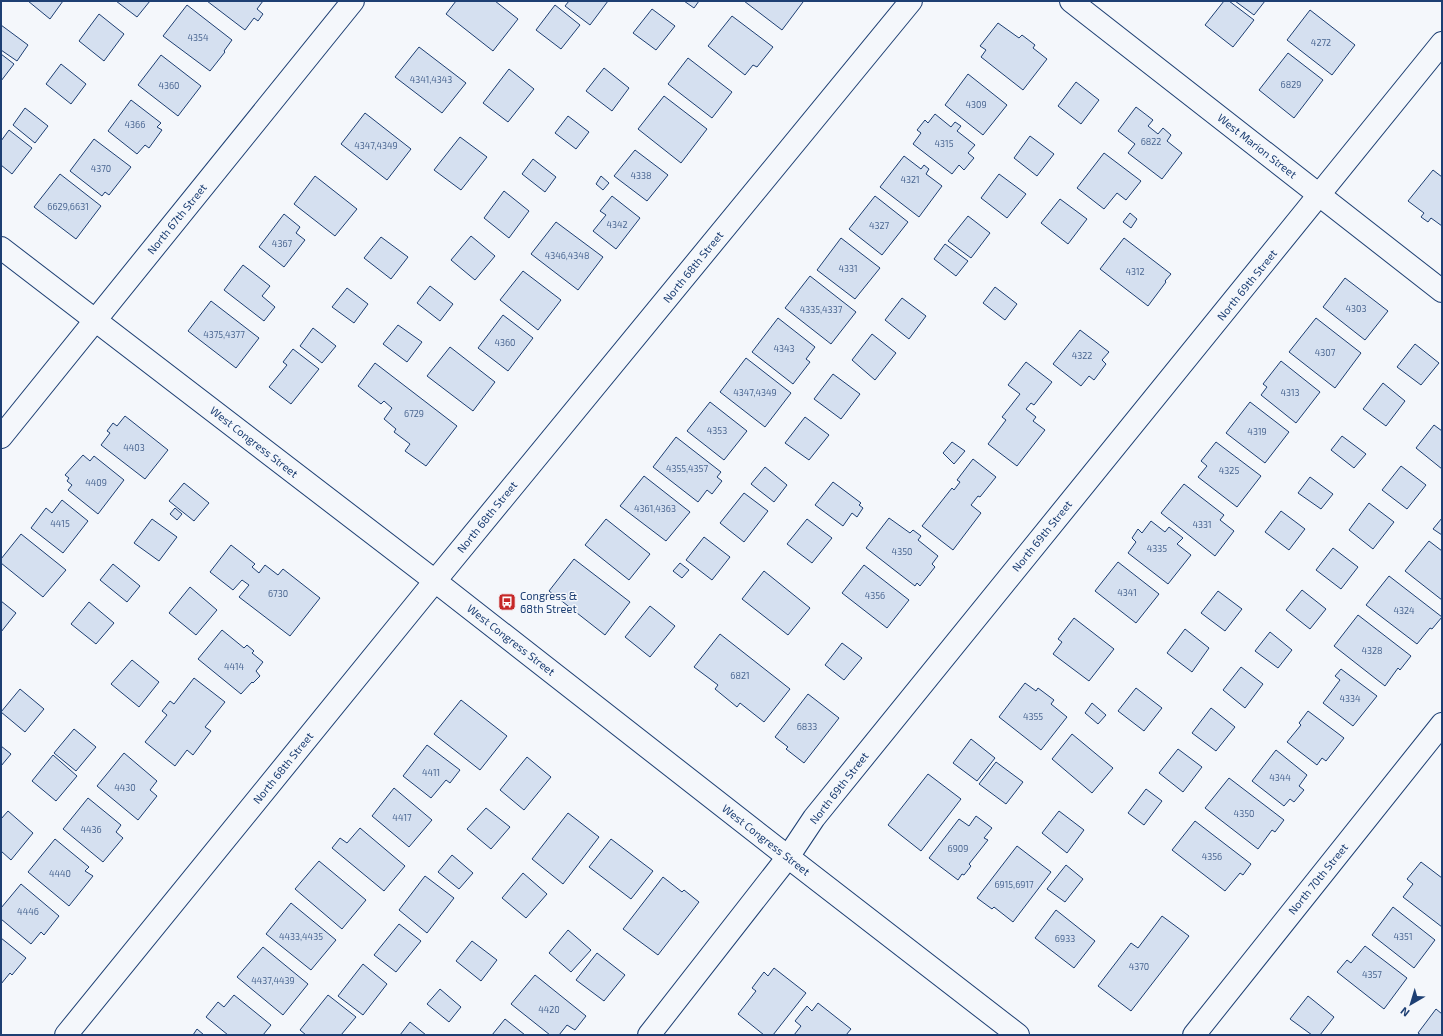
<svg xmlns="http://www.w3.org/2000/svg" width="1443" height="1036" viewBox="0 0 1443 1036" font-family="'Exo 2',sans-serif">
	<style>
		.building { fill: #d5e0f0; stroke: #1d3f73 }
		.lines { fill: none; stroke-linecap: round; stroke-linejoin: round }
		.minor-casing { stroke: #1d3f73; stroke-width: 24 }
		.minor { stroke: #f4f7fb; stroke-width: 22 }
		.labels { text-anchor: middle; stroke-width: 3; stroke-linejoin: round; paint-order: stroke }
		.number-label { font-size: 9px; fill: #4b6792 }
		.street-label { font-size: 11px; fill: #1d3f73; stroke: #f4f7fb }
		.poi-label { font-size: 11px; fill: #1d3f73; stroke: #f4f7fb; text-anchor: start }
	</style>
	<rect width="100%" height="100%" fill="#f4f7fb"/>
	<g class="building">
		<polygon points="28,1 63,1 50,19"/>
		<polygon points="116,1 150,1 137,17"/>
		<polygon points="207,1 263,1 257,9 263,14 258,21 254,18 245,30"/>
		<polygon points="456,1 495,1 518,19 493,51 446,14"/>
		<polygon points="569,1 608,1 590,25 565,6"/>
		<polygon points="684,1 699,1 694,8"/>
		<polygon points="744,1 802,1 803,2 782,30"/>
		<polygon points="1224,1 1229,1 1254,20 1233,47 1205,25"/>
		<polygon points="1235,1 1265,1 1254,15"/>
		<polygon points="187,5 232,40 224,51 225,52 210,71 163,36"/>
		<polygon points="555,5 580,25 561,49 536,30"/>
		<polygon points="652,9 675,26 656,50 633,33"/>
		<polygon points="1310,10 1355,45 1332,75 1287,40"/>
		<polygon points="99,14 124,34 104,61 79,41"/>
		<polygon points="732,16 773,47 757,67 753,65 745,75 708,46"/>
		<polygon points="998,23 1019,38 1022,35 1035,45 1033,48 1047,59 1023,90 981,57 986,50 980,46"/>
		<polygon points="1,25 28,45 17,61 1,50"/>
		<polygon points="419,47 466,83 442,113 395,77"/>
		<polygon points="1288,53 1323,80 1294,118 1259,90"/>
		<polygon points="1,54 14,64 1,81"/>
		<polygon points="161,55 201,86 178,116 138,85"/>
		<polygon points="688,58 732,92 712,118 668,84"/>
		<polygon points="61,64 86,84 71,104 46,84"/>
		<polygon points="604,68 629,88 612,111 586,91"/>
		<polygon points="509,69 534,89 508,122 483,103"/>
		<polygon points="968,74 1007,105 983,135 945,105"/>
		<polygon points="1076,82 1099,100 1081,124 1058,106"/>
		<polygon points="664,96 707,129 681,163 638,129"/>
		<polygon points="131,100 161,123 157,127 162,130 149,148 145,145 137,154 108,131"/>
		<polygon points="1136,107 1153,120 1148,126 1158,134 1163,128 1171,135 1167,141 1182,153 1162,179 1128,153 1135,144 1118,131"/>
		<polygon points="25,108 48,126 35,143 13,125"/>
		<polygon points="365,113 411,149 387,180 341,144"/>
		<polygon points="935,114 951,127 955,122 961,126 957,131 975,145 968,153 974,158 964,170 959,165 952,174 913,144 921,133 917,130 925,120 928,123"/>
		<polygon points="568,116 589,132 576,149 555,133"/>
		<polygon points="9,130 32,148 12,174 1,165 1,141"/>
		<polygon points="1030,136 1054,154 1037,176 1014,158"/>
		<polygon points="460,137 487,157 461,190 434,170"/>
		<polygon points="94,139 131,167 109,195 105,192 102,196 70,171"/>
		<polygon points="635,150 668,175 647,201 614,176"/>
		<polygon points="1104,153 1141,181 1126,200 1117,193 1104,209 1077,188"/>
		<polygon points="904,156 921,169 924,165 929,169 926,174 942,186 919,217 880,187"/>
		<polygon points="533,159 556,177 545,192 522,174"/>
		<polygon points="1433,170 1442,177 1442,226 1431,218 1428,222 1421,217 1424,213 1408,201"/>
		<polygon points="60,174 101,206 76,239 34,207"/>
		<polygon points="999,174 1026,194 1007,218 981,198"/>
		<polygon points="315,176 357,209 335,236 294,204"/>
		<polygon points="601,176 609,183 603,190 596,184"/>
		<polygon points="504,191 529,211 509,238 484,218"/>
		<polygon points="612,196 640,218 616,249 593,231 606,215 600,211"/>
		<polygon points="875,196 908,222 882,255 849,229"/>
		<polygon points="1060,199 1087,219 1068,244 1041,223"/>
		<polygon points="1130,213 1137,219 1131,228 1123,222"/>
		<polygon points="284,214 300,227 296,233 305,240 284,267 259,247"/>
		<polygon points="968,216 990,233 971,258 948,241"/>
		<polygon points="556,222 603,257 578,290 531,254"/>
		<polygon points="471,236 495,256 475,280 451,260"/>
		<polygon points="381,237 408,257 391,279 364,258"/>
		<polygon points="841,238 880,268 855,299 817,270"/>
		<polygon points="1124,238 1171,274 1165,281 1166,282 1148,306 1100,269"/>
		<polygon points="945,244 968,261 956,276 934,259"/>
		<polygon points="243,265 270,286 262,296 275,307 264,321 224,290"/>
		<polygon points="523,271 561,300 538,330 500,300"/>
		<polygon points="810,276 856,312 831,344 785,308"/>
		<polygon points="1345,278 1388,311 1365,340 1323,307"/>
		<polygon points="430,286 453,304 440,321 417,303"/>
		<polygon points="995,287 1017,304 1005,320 983,303"/>
		<polygon points="347,288 368,304 354,323 332,307"/>
		<polygon points="902,298 926,316 909,339 885,320"/>
		<polygon points="211,301 259,338 236,368 188,331"/>
		<polygon points="503,315 533,338 508,371 478,348"/>
		<polygon points="778,318 815,347 806,359 810,362 793,384 752,352"/>
		<polygon points="1316,318 1361,353 1335,388 1289,352"/>
		<polygon points="398,325 422,342 407,362 383,344"/>
		<polygon points="313,328 336,346 322,363 300,346"/>
		<polygon points="1080,330 1109,352 1102,360 1106,364 1094,380 1089,376 1081,386 1053,364"/>
		<polygon points="872,334 896,353 875,380 852,360"/>
		<polygon points="1415,344 1439,363 1421,385 1397,367"/>
		<polygon points="450,347 495,382 473,411 427,376"/>
		<polygon points="293,349 319,369 291,404 269,387 287,365 283,362"/>
		<polygon points="746,358 791,393 765,427 720,392"/>
		<polygon points="1281,361 1320,392 1296,423 1261,395 1267,387 1263,384"/>
		<polygon points="1026,362 1052,382 1034,405 1031,403 1026,409 1036,417 1033,421 1045,430 1017,466 988,444 1006,420 1002,417 1020,394 1008,385"/>
		<polygon points="375,363 457,426 426,466 405,451 410,444 394,432 396,429 384,419 392,408 384,401 381,404 358,386"/>
		<polygon points="833,374 860,394 841,419 814,399"/>
		<polygon points="1383,383 1405,401 1386,426 1363,409"/>
		<polygon points="710,402 747,431 724,460 687,431"/>
		<polygon points="1250,402 1289,432 1265,463 1226,433"/>
		<polygon points="125,416 168,450 145,479 101,445 110,433 107,431 113,423 117,426"/>
		<polygon points="805,417 829,435 809,460 785,443"/>
		<polygon points="1434,425 1442,431 1442,469 1416,448"/>
		<polygon points="1342,436 1366,454 1354,468 1331,450"/>
		<polygon points="676,437 721,472 717,477 722,481 712,494 707,490 698,502 653,467"/>
		<polygon points="952,442 965,451 954,464 943,453"/>
		<polygon points="1216,442 1261,476 1237,507 1198,477 1207,466 1201,461"/>
		<polygon points="83,455 90,461 94,456 124,480 98,514 68,490 72,485 67,481 69,478 65,475"/>
		<polygon points="973,459 996,477 980,497 978,496 971,505 981,513 953,550 922,526 952,488 954,490 960,482 957,480"/>
		<polygon points="1401,466 1426,485 1407,509 1382,490"/>
		<polygon points="765,467 787,485 774,502 751,484"/>
		<polygon points="644,476 690,512 666,541 620,506"/>
		<polygon points="1310,477 1333,494 1321,509 1298,493"/>
		<polygon points="833,482 861,503 859,505 863,508 857,517 852,513 843,526 815,505"/>
		<polygon points="184,483 209,503 194,521 169,501"/>
		<polygon points="1184,484 1224,515 1220,520 1234,531 1215,556 1161,513"/>
		<polygon points="744,493 768,511 744,542 720,523"/>
		<polygon points="62,500 88,521 63,553 31,528 46,508 52,513"/>
		<polygon points="1369,503 1394,522 1373,549 1349,530"/>
		<polygon points="175,508 182,514 177,520 170,514"/>
		<polygon points="1281,511 1305,529 1289,550 1265,532"/>
		<polygon points="889,518 910,533 913,530 921,536 918,540 938,556 932,564 935,567 920,586 917,583 915,586 866,548"/>
		<polygon points="1442,518 1442,535 1433,529"/>
		<polygon points="152,519 177,537 159,561 134,543"/>
		<polygon points="606,519 650,554 629,580 585,545"/>
		<polygon points="807,519 832,538 812,563 787,544"/>
		<polygon points="1151,521 1165,532 1169,527 1183,538 1177,544 1191,555 1168,584 1128,553 1136,542 1132,538 1138,529 1142,533"/>
		<polygon points="21,534 66,570 43,597 1,563 1,559"/>
		<polygon points="704,537 730,557 712,580 686,560"/>
		<polygon points="1429,541 1442,551 1442,600 1405,571"/>
		<polygon points="231,545 255,564 252,567 259,573 265,565 278,575 283,569 320,598 290,636 239,597 249,585 242,580 233,590 210,572"/>
		<polygon points="1333,548 1358,567 1341,589 1316,570"/>
		<polygon points="574,559 630,602 605,635 549,591"/>
		<polygon points="1118,562 1159,594 1136,623 1095,591"/>
		<polygon points="680,563 689,570 682,578 673,571"/>
		<polygon points="113,564 140,586 127,602 100,580"/>
		<polygon points="864,565 909,600 887,628 842,593"/>
		<polygon points="764,571 810,608 788,635 742,599"/>
		<polygon points="1389,576 1442,617 1432,629 1430,628 1417,644 1366,605"/>
		<polygon points="190,587 217,610 196,635 169,613"/>
		<polygon points="1302,590 1326,609 1310,629 1286,610"/>
		<polygon points="1218,591 1242,609 1225,631 1201,613"/>
		<polygon points="1,601 16,613 1,632"/>
		<polygon points="89,602 114,623 96,644 71,624"/>
		<polygon points="650,606 675,626 650,657 625,637"/>
		<polygon points="1358,615 1411,656 1400,670 1398,668 1385,686 1334,646"/>
		<polygon points="1074,618 1114,649 1089,681 1053,654 1062,642 1058,639"/>
		<polygon points="1185,629 1209,648 1192,672 1167,653"/>
		<polygon points="222,630 244,648 247,645 254,651 252,653 263,662 256,671 260,676 253,683 252,682 241,694 198,659"/>
		<polygon points="1270,632 1292,650 1278,668 1255,651"/>
		<polygon points="720,634 790,689 764,722 740,703 737,707 715,689 718,685 694,667"/>
		<polygon points="842,643 862,658 844,680 825,665"/>
		<polygon points="132,660 159,682 139,707 111,684"/>
		<polygon points="1241,667 1263,684 1245,708 1223,690"/>
		<polygon points="1341,669 1377,696 1353,726 1323,703 1340,680 1335,676"/>
		<polygon points="194,678 225,702 205,727 211,731 193,755 187,750 175,766 145,742 167,715 162,711 170,701 174,704"/>
		<polygon points="1025,683 1036,691 1038,688 1054,700 1051,704 1067,717 1041,750 999,717"/>
		<polygon points="1136,688 1162,708 1144,731 1118,711"/>
		<polygon points="20,689 44,709 25,732 1,712"/>
		<polygon points="808,694 839,718 804,763 786,749 788,747 775,737"/>
		<polygon points="461,700 507,736 480,770 434,734"/>
		<polygon points="1092,703 1106,715 1098,724 1085,713"/>
		<polygon points="1211,708 1235,727 1216,751 1192,733"/>
		<polygon points="1308,711 1344,738 1326,761 1322,758 1317,765 1287,742 1301,725 1299,723"/>
		<polygon points="74,729 96,747 76,771 54,753"/>
		<polygon points="1072,734 1113,768 1092,793 1052,759"/>
		<polygon points="971,739 995,758 977,781 953,763"/>
		<polygon points="427,745 460,770 450,783 446,780 431,798 403,776"/>
		<polygon points="1,746 11,754 1,766"/>
		<polygon points="1178,749 1202,767 1183,792 1159,773"/>
		<polygon points="1276,750 1307,775 1299,786 1304,790 1294,802 1290,799 1284,806 1252,781"/>
		<polygon points="124,753 157,781 150,790 157,796 138,820 97,786"/>
		<polygon points="53,755 77,776 56,801 32,781"/>
		<polygon points="527,757 551,777 524,810 500,790"/>
		<polygon points="996,762 1023,782 1006,804 979,784"/>
		<polygon points="928,774 961,799 921,851 888,825"/>
		<polygon points="1229,778 1284,820 1275,832 1272,830 1258,849 1205,808"/>
		<polygon points="394,788 432,820 409,847 372,816"/>
		<polygon points="1146,789 1162,801 1144,825 1128,813"/>
		<polygon points="88,798 121,825 116,832 123,838 103,862 63,829"/>
		<polygon points="486,808 510,827 491,849 467,829"/>
		<polygon points="8,811 33,833 11,860 1,851 1,819"/>
		<polygon points="1059,811 1084,830 1067,853 1042,833"/>
		<polygon points="568,813 599,837 563,884 532,859"/>
		<polygon points="976,816 992,828 984,838 988,840 969,864 971,866 964,875 962,874 958,880 929,858 959,819 969,826"/>
		<polygon points="1195,821 1251,864 1243,875 1240,873 1225,891 1172,850"/>
		<polygon points="360,828 405,866 384,891 332,848 340,838 347,843"/>
		<polygon points="55,839 89,867 85,871 93,876 69,906 28,872"/>
		<polygon points="611,839 653,871 631,899 589,867"/>
		<polygon points="1017,846 1051,872 1013,922 994,907 992,909 977,898"/>
		<polygon points="452,855 473,873 459,889 438,872"/>
		<polygon points="319,861 366,900 342,929 295,889"/>
		<polygon points="1421,862 1442,878 1442,927 1403,897 1413,884 1407,879"/>
		<polygon points="1066,865 1083,879 1065,902 1047,889"/>
		<polygon points="523,873 547,894 526,918 502,898"/>
		<polygon points="425,876 454,898 427,933 399,910"/>
		<polygon points="663,877 682,892 684,890 699,902 658,955 623,929"/>
		<polygon points="21,884 59,916 44,935 41,932 31,944 1,919 1,908"/>
		<polygon points="291,903 336,940 311,970 266,934"/>
		<polygon points="1393,907 1435,940 1414,968 1372,935"/>
		<polygon points="1056,910 1095,941 1074,968 1035,938"/>
		<polygon points="1162,916 1189,936 1131,1011 1098,986 1131,943 1138,948"/>
		<polygon points="399,924 421,941 396,972 374,955"/>
		<polygon points="568,930 591,950 571,972 549,953"/>
		<polygon points="1,938 26,958 12,975 10,973 1,984"/>
		<polygon points="472,941 497,960 481,981 456,961"/>
		<polygon points="1365,946 1407,978 1384,1009 1337,972 1347,960 1351,963"/>
		<polygon points="263,947 308,984 283,1015 237,977"/>
		<polygon points="597,953 625,975 604,1001 576,980"/>
		<polygon points="363,964 387,984 363,1015 338,996"/>
		<polygon points="774,968 806,993 773,1035 764,1035 738,1014 756,991 752,988 764,972 768,976"/>
		<polygon points="535,975 586,1016 575,1030 567,1025 559,1035 550,1035 511,1004"/>
		<polygon points="440,989 461,1007 449,1022 427,1004"/>
		<polygon points="234,995 271,1025 263,1035 228,1035 206,1017 218,1002 224,1007"/>
		<polygon points="328,995 356,1017 341,1035 306,1035 300,1030"/>
		<polygon points="1308,996 1334,1017 1320,1035 1312,1035 1290,1019"/>
		<polygon points="818,1003 851,1029 846,1035 794,1035 801,1026 795,1021 807,1006 812,1011"/>
		<polygon points="1436,1009 1442,1014 1442,1035 1421,1035 1418,1033"/>
		<polygon points="505,1019 525,1035 492,1035"/>
		<polygon points="410,1022 426,1035 400,1035"/>
		<polygon points="197,1029 204,1035 193,1035"/>
	</g>
	<g class="lines">
		<defs>
			<g id="minor">
				<polyline points="1071,1 1442,291"/>
				<polyline points="1,248 435,581 788,857 1018,1035"/>
				<polyline points="1,437 353,1"/>
				<polyline points="66,1035 435,581 911,1"/>
				<polyline points="649,1035 788,857 814,818 1442,43"/>
				<polyline points="1194,1035 1442,724"/>
			</g>
		</defs>
		<use href="#minor" class="minor-casing"/>
		<use href="#minor" class="minor"/>
	</g>
	<defs>
		<symbol id="bus-square" viewBox="-11 -11 22 22"><rect x="-9" y="-9" width="18" height="18" rx="4" fill="#c62828" stroke="#f4f7fb"/><path d="M-5-6H5V4H4V6H2V4H-2V6H-4V4H-5ZM-3.5-4V0h7V-4ZM-3.5 1.2v1.5H-2V1.2ZM2 1.2v1.5H3.5V1.2Z" fill="#fff"/></symbol>
	</defs>
	<g fill-rule="evenodd">
		<use href="#bus-square" x="497" y="592" width="20" height="20"/>
	</g>
	<g class="labels">
		<g class="number-label">
			<text x="198" y="41">4354</text>
			<text x="1321" y="46">4272</text>
			<text x="431" y="83">4341,4343</text>
			<text x="1291" y="88">6829</text>
			<text x="169" y="89">4360</text>
			<text x="976" y="108">4309</text>
			<text x="135" y="128">4366</text>
			<text x="1151" y="145">6822</text>
			<text x="944" y="147">4315</text>
			<text x="376" y="149">4347,4349</text>
			<text x="101" y="172">4370</text>
			<text x="641" y="179">4338</text>
			<text x="910" y="183">4321</text>
			<text x="68" y="210">6629,6631</text>
			<text x="617" y="228">4342</text>
			<text x="879" y="229">4327</text>
			<text x="282" y="247">4367</text>
			<text x="567" y="259">4346,4348</text>
			<text x="848" y="272">4331</text>
			<text x="1135" y="275">4312</text>
			<text x="1356" y="312">4303</text>
			<text x="821" y="313">4335,4337</text>
			<text x="224" y="338">4375,4377</text>
			<text x="505" y="346">4360</text>
			<text x="784" y="352">4343</text>
			<text x="1325" y="356">4307</text>
			<text x="1082" y="359">4322</text>
			<text x="755" y="396">4347,4349</text>
			<text x="1290" y="396">4313</text>
			<text x="414" y="417">6729</text>
			<text x="717" y="434">4353</text>
			<text x="1257" y="435">4319</text>
			<text x="134" y="451">4403</text>
			<text x="687" y="472">4355,4357</text>
			<text x="1229" y="474">4325</text>
			<text x="96" y="486">4409</text>
			<text x="655" y="512">4361,4363</text>
			<text x="60" y="527">4415</text>
			<text x="1202" y="528">4331</text>
			<text x="1157" y="552">4335</text>
			<text x="902" y="555">4350</text>
			<text x="1127" y="596">4341</text>
			<text x="278" y="597">6730</text>
			<text x="875" y="599">4356</text>
			<text x="1404" y="614">4324</text>
			<text x="1372" y="654">4328</text>
			<text x="234" y="670">4414</text>
			<text x="740" y="679">6821</text>
			<text x="1350" y="702">4334</text>
			<text x="1033" y="720">4355</text>
			<text x="807" y="730">6833</text>
			<text x="431" y="776">4411</text>
			<text x="1280" y="781">4344</text>
			<text x="125" y="791">4430</text>
			<text x="1244" y="817">4350</text>
			<text x="402" y="821">4417</text>
			<text x="91" y="833">4436</text>
			<text x="958" y="852">6909</text>
			<text x="1212" y="860">4356</text>
			<text x="60" y="877">4440</text>
			<text x="1014" y="888">6915,6917</text>
			<text x="28" y="915">4446</text>
			<text x="301" y="940">4433,4435</text>
			<text x="1403" y="940">4351</text>
			<text x="1065" y="942">6933</text>
			<text x="1139" y="970">4370</text>
			<text x="1372" y="978">4357</text>
			<text x="273" y="984">4437,4439</text>
			<text x="549" y="1013">4420</text>
		</g>
		<g class="street-label">
			<text transform="translate(1257 146) rotate(38)" y="4">West Marion Street</text>
			<text transform="translate(177 219) rotate(-51)" y="4">North 67th Street</text>
			<text transform="translate(693 267) rotate(-51)" y="4">North 68th Street</text>
			<text transform="translate(1247 285) rotate(-51)" y="4">North 69th Street</text>
			<text transform="translate(254 442) rotate(38)" y="4">West Congress Street</text>
			<text transform="translate(487 517) rotate(-51)" y="4">North 68th Street</text>
			<text transform="translate(1042 536) rotate(-51)" y="4">North 69th Street</text>
			<text transform="translate(511 640) rotate(38)" y="4">West Congress Street</text>
			<text transform="translate(283 768) rotate(-51)" y="4">North 68th Street</text>
			<text transform="translate(839 788) rotate(-52)" y="4">North 69th Street</text>
			<text transform="translate(766 840) rotate(38)" y="4">West Congress Street</text>
			<text transform="translate(1318 879) rotate(-51)" y="4">North 70th Street</text>
		</g>
		<g class="poi-label">
			<text x="520" y="600">Congress &amp;<tspan x="520" dy="13">68th Street</tspan></text>
		</g>
	</g>
	<rect width="1443" height="1036" fill="none" stroke="#1d3f73" stroke-width="4"/>
	<g transform="translate(1411 1004) rotate(218)" stroke="#f4f7fb" stroke-width="3" paint-order="stroke">
	<path d="M0-3L7 15L0 10L-7 15Z" fill="#1d3f73"/>
	<text y="-6" font-size="11" font-weight="bold" text-anchor="middle" fill="#1d3f73">N</text>
	</g>
</svg>
